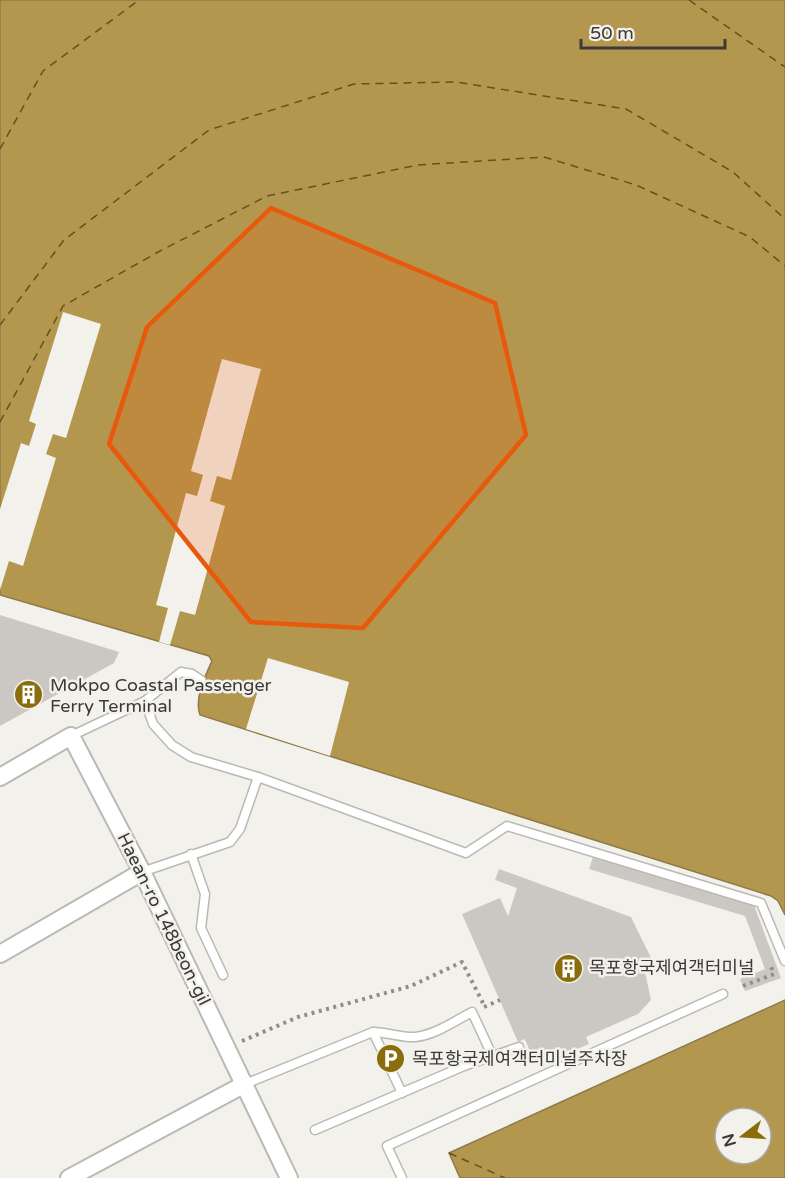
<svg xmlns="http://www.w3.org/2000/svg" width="785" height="1178" viewBox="0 0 785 1178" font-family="'Varela Round','Noto Sans KR',sans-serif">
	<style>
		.water { fill: #b4974e; stroke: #907b47; stroke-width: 1.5; fill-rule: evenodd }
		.pier { fill: #f3f1eb }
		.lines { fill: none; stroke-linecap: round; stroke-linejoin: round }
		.ferry { stroke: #665119; stroke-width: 1.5; stroke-dasharray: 8 6; stroke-linecap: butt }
		.building { fill: #cbc8c3 }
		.service-casing { stroke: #bbb9b3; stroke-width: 11 }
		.minor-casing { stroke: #bbb9b3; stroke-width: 20 }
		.path { stroke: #8f8e8a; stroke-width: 4; stroke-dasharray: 3 4.5; stroke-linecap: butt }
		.service { stroke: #fff; stroke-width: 8 }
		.minor { stroke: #fff; stroke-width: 16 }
		.marked { fill: #e8590c; fill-opacity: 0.2; stroke: #e8590c; stroke-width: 4.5; stroke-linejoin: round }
		.labels { text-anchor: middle; stroke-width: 5; stroke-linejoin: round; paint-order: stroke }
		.poi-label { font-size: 18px; fill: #3b3a38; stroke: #f3f1eb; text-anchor: start }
		.street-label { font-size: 18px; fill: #3b3a38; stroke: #f3f1eb }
	</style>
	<rect width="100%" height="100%" fill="#f3f1eb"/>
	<g class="water">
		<path d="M 0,0 L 785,0 L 785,915 L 778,901 L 771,896 L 200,715 C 194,699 205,676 212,661 L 209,656 L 0,595 Z"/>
		<path d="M 785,1000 L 785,1178 L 460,1178 L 449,1153 ZM 725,1118 L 761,1118 L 761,1154 L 725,1154 Z"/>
	</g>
	<g class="pier">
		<polygon points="63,312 101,324 66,438 53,434 46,454 56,458 23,566 9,561 0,590 0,509 21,443 29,446 36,424 29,421"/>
		<polygon points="222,359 261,369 231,480 217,476 210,501 225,506 195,615 180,611 170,645 159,642 168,608 156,605 186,493 197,496 203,475 191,471"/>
		<polygon points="268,658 349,682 330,756 246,729"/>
	</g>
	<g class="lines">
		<g class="ferry">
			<polyline points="689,0 785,67"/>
			<polyline points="0,149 43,71 139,0"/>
			<polyline points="0,325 64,240 209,130 354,84 456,82 626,109 733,172 785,219"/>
			<polyline points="0,422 63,306 158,252 267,196 418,165 544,157 636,185 750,237 785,266"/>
			<polyline points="449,1153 505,1178"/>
		</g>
	</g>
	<g class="building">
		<polygon points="0,615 119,652 114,663 0,726"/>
		<polygon points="593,857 754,905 781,978 745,991 740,979 765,969 745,916 589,869"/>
		<polygon points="499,869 631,917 654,964 645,972 651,1000 638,1014 586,1037 589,1044 565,1054 562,1049 534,1061 525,1039 518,1042 462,914 500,898 508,916 517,888 495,880"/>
	</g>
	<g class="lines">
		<defs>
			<g id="service">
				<polyline points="145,701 153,724 172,745 191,757 258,777 466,853 507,826 761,903 785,961"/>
				<polyline points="71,736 145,701 181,672 192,674 201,680"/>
				<polyline points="191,854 205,894 201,928 223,975"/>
				<polyline points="142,872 230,842 240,829 258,777"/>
				<polyline points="373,1032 402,1093"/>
				<path d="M 245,1084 L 373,1032 C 387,1032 402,1038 415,1037 C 435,1035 455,1021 472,1012 L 492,1055"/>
				<polyline points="315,1130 464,1066 519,1047"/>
				<polyline points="402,1178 387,1146 723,994"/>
			</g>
			<g id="minor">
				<polyline points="0,777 71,736 142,872 289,1178"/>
				<polyline points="0,954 142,872"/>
				<polyline points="69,1178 245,1084"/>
			</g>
		</defs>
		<use href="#service" class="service-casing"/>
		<use href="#minor" class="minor-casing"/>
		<g class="path">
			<polyline points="743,986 774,974 771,967"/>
			<polyline points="484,1007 500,1000"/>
			<polyline points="242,1041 298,1017 411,986 462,962 483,1003"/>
		</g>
		<use href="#service" class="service"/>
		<use href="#minor" class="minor"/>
	</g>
	<path class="marked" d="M 271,208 L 495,303 L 526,435 L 363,628 L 251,622 L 109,444 L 147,327 Z"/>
	<defs>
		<symbol id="building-disc" viewBox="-11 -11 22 22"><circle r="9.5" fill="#8b6d0e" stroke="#f3f1eb"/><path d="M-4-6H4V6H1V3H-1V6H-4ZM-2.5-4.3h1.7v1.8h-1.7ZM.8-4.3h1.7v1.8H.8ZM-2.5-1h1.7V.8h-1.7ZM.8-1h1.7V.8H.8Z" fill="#fff"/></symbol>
		<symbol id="parking-disc" viewBox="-11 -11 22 22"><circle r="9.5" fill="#8b6d0e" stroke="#f3f1eb"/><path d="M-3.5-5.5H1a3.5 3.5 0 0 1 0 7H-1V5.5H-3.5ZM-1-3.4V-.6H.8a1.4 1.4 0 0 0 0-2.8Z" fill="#fff"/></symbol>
	</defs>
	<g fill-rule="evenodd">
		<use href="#building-disc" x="12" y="678" width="33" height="33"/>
		<use href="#building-disc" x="552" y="952" width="33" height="33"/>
		<use href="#parking-disc" x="374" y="1042" width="33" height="33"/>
	</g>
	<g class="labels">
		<g class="poi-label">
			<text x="50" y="691">Mokpo Coastal Passenger<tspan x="50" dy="21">Ferry Terminal</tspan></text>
			<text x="589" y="974">목포항국제여객터미널</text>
			<text x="412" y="1065">목포항국제여객터미널주차장</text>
		</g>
		<g class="street-label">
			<text transform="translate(164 919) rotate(64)" y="6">Haean-ro 148beon-gil</text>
		</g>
	</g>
	<g transform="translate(743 1136) rotate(253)"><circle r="28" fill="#f3f1eb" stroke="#a9a8a3" stroke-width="1.5"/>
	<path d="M0-4.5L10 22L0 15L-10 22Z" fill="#8b6d0e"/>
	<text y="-9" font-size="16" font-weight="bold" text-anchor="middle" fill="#3b3a38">N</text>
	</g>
	<path d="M581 39v9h144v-9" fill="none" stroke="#3b3a38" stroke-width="3"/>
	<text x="590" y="39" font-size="18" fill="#3b3a38" stroke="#f3f1eb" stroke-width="4.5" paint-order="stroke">50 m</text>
</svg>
